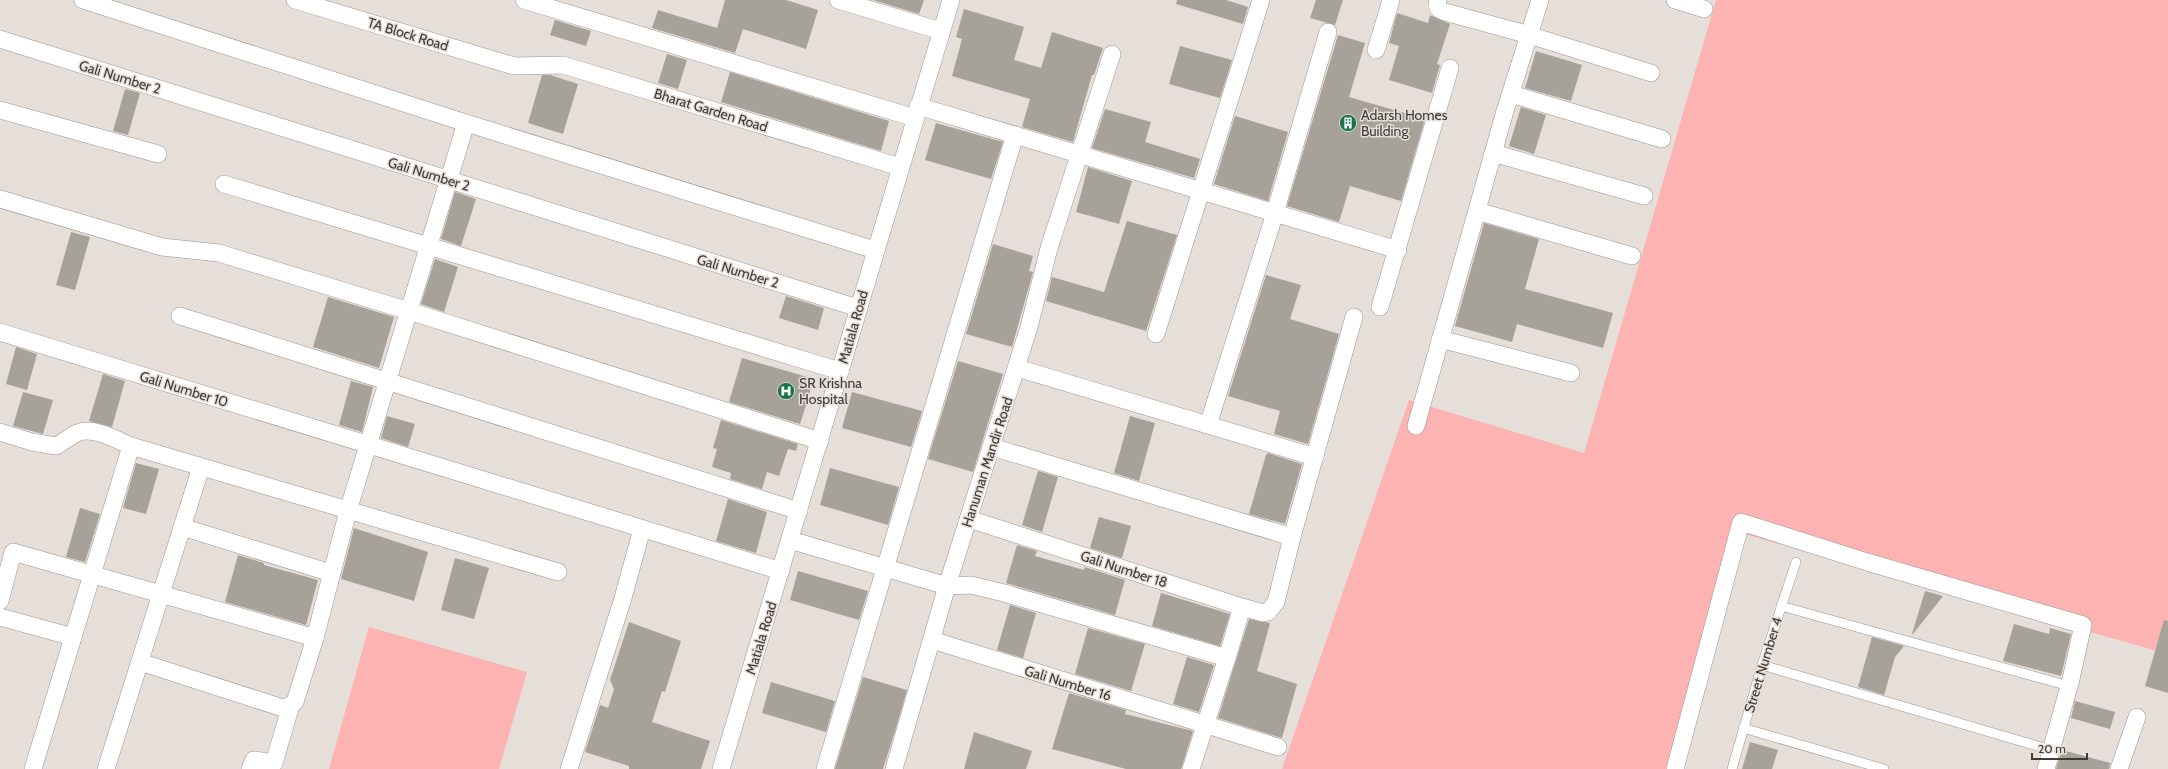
<svg xmlns="http://www.w3.org/2000/svg" width="2168" height="769" viewBox="0 0 2168 769" font-family="Cabin,sans-serif">
	<style>
		.green { fill: #fcb3b1 }
		.building { fill: #a6a29a }
		.lines { fill: none; stroke-linecap: round; stroke-linejoin: round }
		.service-casing { stroke: #9c948f; stroke-width: 10 }
		.minor-casing { stroke: #9c948f; stroke-width: 18 }
		.service { stroke: #fff; stroke-width: 9 }
		.minor { stroke: #fff; stroke-width: 17 }
		.labels { text-anchor: middle; stroke-width: 3; stroke-linejoin: round; paint-order: stroke }
		.street-label { font-size: 14px; fill: #3d3a38; stroke: #e6ded8 }
		.poi-label { font-size: 14px; fill: #3d3a38; stroke: #e6ded8; text-anchor: start }
	</style>
	<rect width="100%" height="100%" fill="#e6ded8"/>
	<g class="green">
		<polygon points="1716,0 2168,0 2168,654 1737,532 1672,769 1282,769 1409,400 1584,453"/>
		<polygon points="369,627 527,672 499,769 329,769"/>
	</g>
	<g class="building">
		<polygon points="725,0 786,0 818,10 806,49 743,29 735,53 652,28 658,10 717,28"/>
		<polygon points="873,0 924,0 919,14"/>
		<polygon points="1177,0 1226,0 1248,7 1243,24 1176,4"/>
		<polygon points="1316,0 1343,0 1335,25 1310,18"/>
		<polygon points="964,9 1024,27 1014,60 1041,68 1052,32 1103,48 1094,75 1092,75 1073,142 1022,127 1030,99 952,76 962,39 956,37"/>
		<polygon points="1397,13 1428,23 1430,15 1450,24 1437,64 1440,65 1432,93 1389,80 1399,46 1389,43"/>
		<polygon points="555,20 591,31 586,46 550,35"/>
		<polygon points="1338,35 1365,43 1349,97 1425,119 1401,201 1350,186 1339,222 1287,206"/>
		<polygon points="1180,46 1232,60 1220,98 1169,84"/>
		<polygon points="1536,51 1582,65 1571,101 1525,88"/>
		<polygon points="667,54 687,60 678,89 658,83"/>
		<polygon points="730,72 889,121 881,151 721,102"/>
		<polygon points="542,75 550,75 578,84 563,134 528,123"/>
		<polygon points="125,89 140,93 128,135 113,131"/>
		<polygon points="1521,107 1546,115 1534,154 1509,146"/>
		<polygon points="1105,109 1151,122 1145,142 1200,159 1194,178 1092,148"/>
		<polygon points="1235,116 1288,132 1268,201 1214,184"/>
		<polygon points="936,123 1003,142 991,179 925,160"/>
		<polygon points="1088,167 1132,181 1119,224 1076,212"/>
		<polygon points="455,192 476,199 461,246 441,239"/>
		<polygon points="1127,221 1177,235 1146,331 1046,301 1052,277 1104,292"/>
		<polygon points="1484,223 1539,239 1525,289 1613,313 1603,348 1517,324 1512,342 1455,326"/>
		<polygon points="71,232 90,237 75,290 56,285"/>
		<polygon points="993,244 1033,256 1029,271 1033,272 1012,347 966,334"/>
		<polygon points="435,259 458,267 444,312 421,304"/>
		<polygon points="1266,275 1301,285 1290,319 1339,334 1308,444 1274,434 1280,411 1228,396"/>
		<polygon points="786,296 824,308 818,330 779,318"/>
		<polygon points="328,297 394,317 379,368 313,347"/>
		<polygon points="16,347 37,354 27,390 6,384"/>
		<polygon points="742,358 814,379 800,424 729,402"/>
		<polygon points="958,361 1003,374 973,472 928,459"/>
		<polygon points="103,374 125,381 112,427 89,421"/>
		<polygon points="351,381 373,387 362,432 339,425"/>
		<polygon points="23,392 53,400 43,434 13,426"/>
		<polygon points="852,392 922,411 911,447 842,428"/>
		<polygon points="387,416 415,424 408,447 381,438"/>
		<polygon points="1130,416 1155,423 1139,481 1114,473"/>
		<polygon points="721,420 798,444 796,451 788,449 779,476 767,472 762,489 730,479 731,473 712,467 717,449 713,448"/>
		<polygon points="1268,453 1302,464 1285,524 1249,514 1266,455"/>
		<polygon points="136,463 159,469 146,514 123,508"/>
		<polygon points="830,468 899,487 888,525 820,505"/>
		<polygon points="1038,471 1058,477 1042,532 1022,525"/>
		<polygon points="728,499 767,512 756,553 716,541"/>
		<polygon points="80,508 100,514 85,562 66,557"/>
		<polygon points="1099,517 1131,526 1122,558 1090,548"/>
		<polygon points="354,528 428,552 414,601 341,579"/>
		<polygon points="1017,545 1037,551 1035,556 1084,570 1085,567 1125,580 1115,615 1006,583"/>
		<polygon points="238,555 264,563 264,565 318,580 306,625 225,602"/>
		<polygon points="455,558 489,568 474,619 441,610"/>
		<polygon points="798,571 868,591 859,620 790,600"/>
		<polygon points="1925,591 1943,596 1913,634 1912,634"/>
		<polygon points="1161,593 1230,614 1220,646 1152,626"/>
		<polygon points="1010,605 1036,613 1023,658 997,650"/>
		<polygon points="1249,619 1270,623 1257,671 1297,684 1282,738 1218,718"/>
		<polygon points="2164,620 2168,621 2168,693 2145,686"/>
		<polygon points="629,622 681,641 665,692 662,691 652,722 710,741 701,769 629,769 629,766 585,752 600,705 608,708 614,689 610,680"/>
		<polygon points="2014,624 2049,634 2050,628 2071,634 2061,676 2003,661"/>
		<polygon points="1088,628 1145,644 1131,691 1075,674"/>
		<polygon points="1872,637 1904,646 1895,657 1884,695 1858,687"/>
		<polygon points="1187,657 1214,665 1199,712 1173,704"/>
		<polygon points="863,677 907,690 895,731 883,769 835,769"/>
		<polygon points="771,682 835,701 826,732 762,713"/>
		<polygon points="1069,693 1126,710 1125,714 1193,731 1181,769 1126,769 1052,749"/>
		<polygon points="2075,701 2115,712 2110,729 2071,718"/>
		<polygon points="974,732 1032,751 1026,769 964,769"/>
		<polygon points="1750,742 1778,750 1772,769 1742,769"/>
		<polygon points="2062,750 2110,763 2109,769 2056,769"/>
	</g>
	<g class="lines">
		<defs>
			<g id="service">
				<polyline points="1781,606 2069,686"/>
				<polyline points="1762,665 2051,750"/>
				<polyline points="1743,728 1884,769"/>
				<polyline points="1732,769 1762,665 1796,562"/>
			</g>
			<g id="minor">
				<polyline points="83,0 466,123 875,250"/>
				<polyline points="295,0 514,66 563,65 900,167"/>
				<polyline points="524,0 915,118"/>
				<polyline points="838,0 941,31"/>
				<path d="M 1438,0 C 1436,7 1439,10 1445,12 L 1529,35 L 1651,73"/>
				<polyline points="1675,0 1704,9"/>
				<polyline points="0,39 858,308"/>
				<polyline points="1376,50 1391,0"/>
				<polyline points="1511,94 1662,139"/>
				<polyline points="918,106 1398,250"/>
				<polyline points="0,110 158,154"/>
				<polyline points="1493,153 1644,196"/>
				<polyline points="224,184 840,371"/>
				<polyline points="0,199 162,247 219,253 409,311 820,441"/>
				<polyline points="1477,211 1632,256"/>
				<polyline points="1380,307 1450,68"/>
				<polyline points="180,316 799,511"/>
				<polyline points="0,332 781,571"/>
				<polyline points="1156,334 1261,0"/>
				<polyline points="1440,339 1571,373"/>
				<polyline points="1017,368 1315,457"/>
				<polyline points="1208,425 1275,213 1328,32"/>
				<polyline points="1416,426 1505,111 1540,0"/>
				<path d="M 0,432 L 32,442 L 56,446 C 64,442 70,436 77,433 C 93,426 117,440 131,446 L 558,572"/>
				<polyline points="992,447 1292,537"/>
				<polyline points="969,519 1242,607 1263,613 1268,612 1276,602 1292,537 1354,317"/>
				<polyline points="182,527 331,573"/>
				<polyline points="790,540 947,586 971,585 1004,593 1227,658"/>
				<polyline points="0,601 13,552 315,638"/>
				<polyline points="0,617 73,637"/>
				<polyline points="932,640 1278,747"/>
				<polyline points="140,662 283,708 291,705 295,702 315,638 348,511 466,123"/>
				<polyline points="33,769 131,446"/>
				<polyline points="106,769 201,467"/>
				<polyline points="250,769 254,760 274,763 291,705"/>
				<polyline points="569,769 623,598 642,529"/>
				<polyline points="721,769 951,0"/>
				<polyline points="825,769 1015,135"/>
				<polyline points="894,769 947,586 1029,327 1049,248 1112,54"/>
				<polyline points="1191,769 1227,658 1242,607"/>
				<polyline points="1675,769 1741,522 1867,562 2083,625 2071,679 2046,769"/>
				<polyline points="2119,769 2137,717"/>
			</g>
		</defs>
		<use href="#service" class="service-casing"/>
		<use href="#minor" class="minor-casing"/>
		<use href="#service" class="service"/>
		<use href="#minor" class="minor"/>
	</g>
	<defs>
		<symbol id="building-disc" viewBox="-11 -11 22 22"><circle r="9.5" fill="#197449" stroke="#e6ded8"/><path d="M-4-6H4V6H1V3H-1V6H-4ZM-2.5-4.3h1.7v1.8h-1.7ZM.8-4.3h1.7v1.8H.8ZM-2.5-1h1.7V.8h-1.7ZM.8-1h1.7V.8H.8Z" fill="#fff"/></symbol>
		<symbol id="hospital-disc" viewBox="-11 -11 22 22"><circle r="9.5" fill="#197449" stroke="#e6ded8"/><path d="M-5-5h3v3.5h4V-5h3V5h-3V1.5h-4V5h-3Z" fill="#fff"/></symbol>
	</defs>
	<g fill-rule="evenodd">
		<use href="#building-disc" x="1338" y="113" width="20" height="20"/>
		<use href="#hospital-disc" x="776" y="381" width="20" height="20"/>
	</g>
	<g class="labels">
		<g class="street-label">
			<text transform="translate(408 34) rotate(17)" y="5">TA Block Road</text>
			<text transform="translate(120 77) rotate(17)" y="5">Gali Number 2</text>
			<text transform="translate(711 110) rotate(17)" y="5">Bharat Garden Road</text>
			<text transform="translate(429 174) rotate(17)" y="5">Gali Number 2</text>
			<text transform="translate(738 271) rotate(17)" y="5">Gali Number 2</text>
			<text transform="translate(853 327) rotate(-74)" y="5">Matiala Road</text>
			<text transform="translate(184 389) rotate(17)" y="5">Gali Number 10</text>
			<text transform="translate(987 462) rotate(-72)" y="5">Hanuman Mandir Road</text>
			<text transform="translate(1124 569) rotate(18)" y="5">Gali Number 18</text>
			<text transform="translate(761 638) rotate(-73)" y="5">Matiala Road</text>
			<text transform="translate(1763 665) rotate(-73)" y="5">Street Number 4</text>
			<text transform="translate(1068 683) rotate(17)" y="5">Gali Number 16</text>
		</g>
		<g class="poi-label">
			<text x="1361" y="120">Adarsh Homes<tspan x="1361" dy="16">Building</tspan></text>
			<text x="799" y="388">SR Krishna<tspan x="799" dy="16">Hospital</tspan></text>
		</g>
	</g>
	<path d="M2032 753v6h55v-6" fill="none" stroke="#3d3a38" stroke-width="2"/>
	<text x="2038" y="753" font-size="12" fill="#3d3a38" stroke="#e6ded8" stroke-width="3" paint-order="stroke">20 m</text>
</svg>
